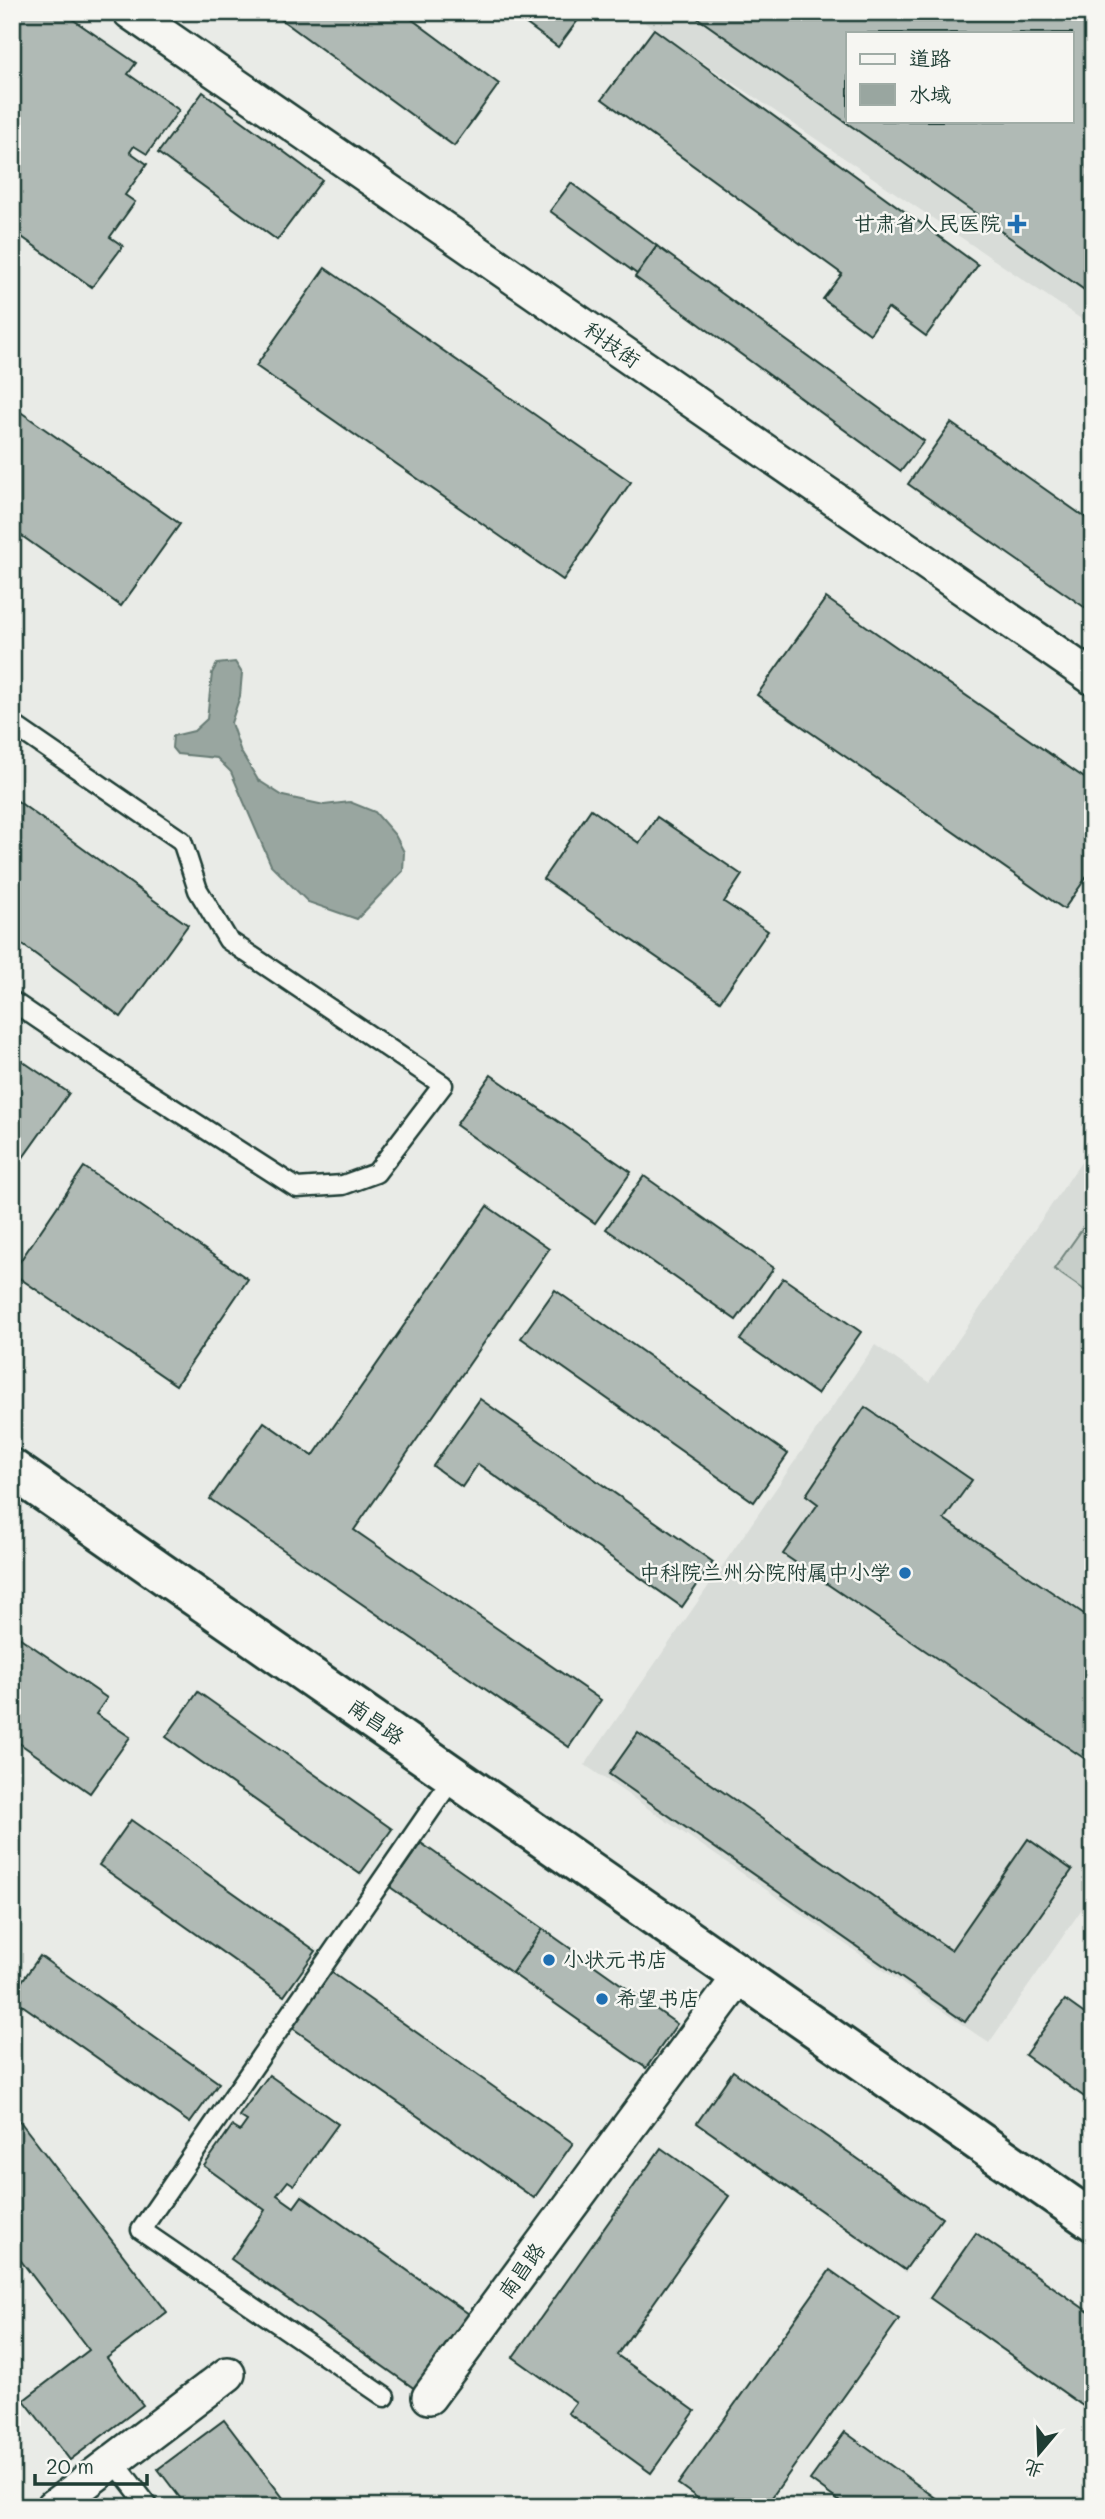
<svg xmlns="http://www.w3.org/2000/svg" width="1105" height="2519" viewBox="0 0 1105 2519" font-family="Mali,'LXGW WenKai TC',sans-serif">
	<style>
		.built { fill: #d8dcd8; fill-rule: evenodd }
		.green { fill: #c7cec9; stroke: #73867e; stroke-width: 2 }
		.water { fill: #99a6a0; stroke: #687c75; stroke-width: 2 }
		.building { fill: #b0bab5; stroke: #1f3d34; stroke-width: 2; fill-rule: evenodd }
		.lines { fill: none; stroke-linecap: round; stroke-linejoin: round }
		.service-casing { stroke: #1f3d34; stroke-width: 23 }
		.minor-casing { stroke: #1f3d34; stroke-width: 38 }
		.secondary-casing { stroke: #1f3d34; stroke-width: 44 }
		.service { stroke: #f6f6f2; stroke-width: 18 }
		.minor { stroke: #f6f6f2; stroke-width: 33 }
		.secondary { stroke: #f6f6f2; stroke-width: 38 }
		.poi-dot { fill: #1f6fb2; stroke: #f6f6f2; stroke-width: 2.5 }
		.labels { text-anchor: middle; stroke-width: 5; stroke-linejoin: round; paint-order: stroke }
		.poi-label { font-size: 21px; fill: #1f3d34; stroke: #f6f6f2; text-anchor: end }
		.street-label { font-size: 21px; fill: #1f3d34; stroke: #f6f6f2 }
	</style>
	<rect width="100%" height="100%" fill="#e9ebe7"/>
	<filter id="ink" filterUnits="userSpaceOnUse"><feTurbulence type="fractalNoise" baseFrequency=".0143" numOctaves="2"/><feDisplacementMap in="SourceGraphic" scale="14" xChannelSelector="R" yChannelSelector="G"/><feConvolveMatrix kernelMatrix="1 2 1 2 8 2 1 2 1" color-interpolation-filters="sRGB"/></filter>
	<g filter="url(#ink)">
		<g class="built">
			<path d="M 630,12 L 1093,12 L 1093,327 L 654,29 ZM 848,33 L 1072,33 L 1072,121 L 848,121 Z"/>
			<polygon points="1093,1145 1093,1893 989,2043 585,1765 875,1345 929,1382"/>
		</g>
		<polygon class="green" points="1093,1214 1093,1296 1054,1269"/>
		<polygon class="water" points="235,662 242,673 240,696 231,723 241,752 258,780 283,796 324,805 350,802 375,812 395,835 404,852 403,871 357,919 308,902 271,865 231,772 217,758 177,754 172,748 173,736 194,731 207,719 212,673 217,664"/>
		<g class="building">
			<polygon points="12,12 62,12 136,63 128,74 179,110 147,154 134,146 130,152 147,164 125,195 135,202 110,237 123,246 92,287 12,230"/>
			<polygon points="271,12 402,12 499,84 454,146"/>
			<polygon points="510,12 584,12 558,47"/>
			<path d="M 689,12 L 1093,12 L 1093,296 ZM 848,33 L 1072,33 L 1072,121 L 848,121 Z"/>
			<polygon points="654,29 978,265 926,336 888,308 870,334 823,299 842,274 602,99"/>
			<polygon points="203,92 322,180 277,240 158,153"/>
			<polygon points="571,183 657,246 637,274 550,211"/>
			<polygon points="657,246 924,441 901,471 635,277"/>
			<polygon points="325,268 631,482 563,580 256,366"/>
			<polygon points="12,406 180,524 121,606 12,529"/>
			<polygon points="951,423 1093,523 1093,601 1087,609 908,484"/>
			<polygon points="826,598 1093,784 1093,868 1064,909 757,695"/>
			<polygon points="12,797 188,925 121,1017 12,937"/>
			<polygon points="591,809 639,843 657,817 742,875 724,902 768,931 720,1001 543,879"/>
			<polygon points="12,1054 69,1093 12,1173"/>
			<polygon points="491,1075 631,1172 595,1223 456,1125"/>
			<polygon points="84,1167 248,1279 176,1385 12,1273"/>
			<polygon points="644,1176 774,1268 736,1320 606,1229"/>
			<polygon points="487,1206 549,1249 354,1530 601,1700 569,1747 210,1499 264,1422 313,1456"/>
			<polygon points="783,1278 861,1332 817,1394 740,1340"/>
			<polygon points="555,1290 788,1454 754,1502 521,1338"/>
			<polygon points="480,1399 713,1562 682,1607 478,1464 462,1487 433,1466"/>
			<polygon points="865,1407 972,1480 944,1519 1093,1620 1091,1763 783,1554 818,1504 806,1495"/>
			<polygon points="16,1635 107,1698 96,1714 130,1737 90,1793 12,1738 12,1641"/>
			<polygon points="198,1692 392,1829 360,1874 166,1737"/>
			<polygon points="638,1733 951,1950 1028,1839 1072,1870 965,2022 609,1774"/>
			<polygon points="131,1820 316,1951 284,1996 99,1865"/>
			<polygon points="421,1843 543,1929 512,1973 390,1887"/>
			<polygon points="543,1929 677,2024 646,2068 512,1973"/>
			<polygon points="40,1956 219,2083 190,2123 12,1998 12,1995"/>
			<polygon points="331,1972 573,2143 534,2198 291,2027"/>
			<polygon points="1065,2000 1093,2020 1093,2103 1025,2055"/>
			<polygon points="733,2071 942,2218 905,2270 697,2123"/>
			<polygon points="269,2075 338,2124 294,2185 288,2181 277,2195 294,2207 302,2196 469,2314 415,2389 231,2259 265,2210 204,2166 232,2126 240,2131 247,2121 239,2116"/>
			<polygon points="12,2111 167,2312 107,2358 143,2405 70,2460 24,2400 89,2350 12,2249"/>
			<polygon points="661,2148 729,2196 617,2355 695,2411 651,2473 568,2413 576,2402 513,2357"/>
			<polygon points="976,2233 1093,2315 1093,2413 930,2298"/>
			<polygon points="830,2270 899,2319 765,2507 710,2507 678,2484"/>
			<polygon points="224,2420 290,2507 187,2507 158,2469"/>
			<polygon points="845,2432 948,2507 847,2507 810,2480"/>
		</g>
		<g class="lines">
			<defs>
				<g id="service">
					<polyline points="12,724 182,841 198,890 228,940 443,1085 376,1173 343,1185 297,1188 124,1077 12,1001"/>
					<polyline points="385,2397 141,2230 454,1776"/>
					<polyline points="113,2460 149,2507"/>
				</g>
				<g id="minor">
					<polyline points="130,12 1093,678"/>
					<polyline points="429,2397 740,1976"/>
					<polyline points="53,2507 228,2374"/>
				</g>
				<polyline id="secondary" points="12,1469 1093,2221"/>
			</defs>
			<use href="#service" class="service-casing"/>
			<use href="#minor" class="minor-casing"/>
			<use href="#secondary" class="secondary-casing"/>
			<use href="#service" class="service"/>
			<use href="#minor" class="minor"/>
			<use href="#secondary" class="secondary"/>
		</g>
	</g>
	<g class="poi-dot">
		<path d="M1013.5 213.5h7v7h7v7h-7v7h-7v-7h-7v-7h7z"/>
		<circle cx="905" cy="1573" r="7"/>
		<circle cx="549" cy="1960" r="7"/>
		<circle cx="602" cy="1999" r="7"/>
	</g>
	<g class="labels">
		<g class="poi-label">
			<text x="1001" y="231">甘肃省人民医院</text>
			<text x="891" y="1580">中科院兰州分院附属中小学</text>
			<text x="563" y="1967" text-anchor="start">小状元书店</text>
			<text x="616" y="2006" text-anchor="start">希望书店</text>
		</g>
		<g class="street-label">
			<text transform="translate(612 345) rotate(35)" y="7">科技街</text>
			<text transform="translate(376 1722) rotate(35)" y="7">南昌路</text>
			<text transform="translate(522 2271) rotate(-54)" y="7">南昌路</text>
		</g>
	</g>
	<rect width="1105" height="2519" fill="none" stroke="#f6f6f2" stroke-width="42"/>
	<rect x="21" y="21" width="1063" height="2477" fill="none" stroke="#1f3d34" stroke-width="2.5" filter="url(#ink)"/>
	<rect x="846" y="32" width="228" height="91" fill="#f6f6f2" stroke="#a0aca6" stroke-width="2"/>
	<rect x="860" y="54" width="35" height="10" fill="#f6f6f2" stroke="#a0aca6" stroke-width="2"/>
	<text x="909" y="66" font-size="21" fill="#1f3d34">道路</text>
	<rect x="860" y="84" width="35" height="21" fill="#99a6a0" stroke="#a0aca6" stroke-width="2"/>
	<text x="909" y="102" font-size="21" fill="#1f3d34">水域</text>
	<g transform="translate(1039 2453) rotate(199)" stroke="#f6f6f2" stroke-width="5" paint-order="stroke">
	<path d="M0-5L12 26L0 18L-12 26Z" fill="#1f3d34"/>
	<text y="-10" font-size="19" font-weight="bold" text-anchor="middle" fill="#1f3d34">北</text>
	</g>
	<path d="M35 2474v10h112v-10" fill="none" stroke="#1f3d34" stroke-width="3.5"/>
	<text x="46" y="2474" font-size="21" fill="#1f3d34" stroke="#f6f6f2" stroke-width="5" paint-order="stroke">20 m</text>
</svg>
